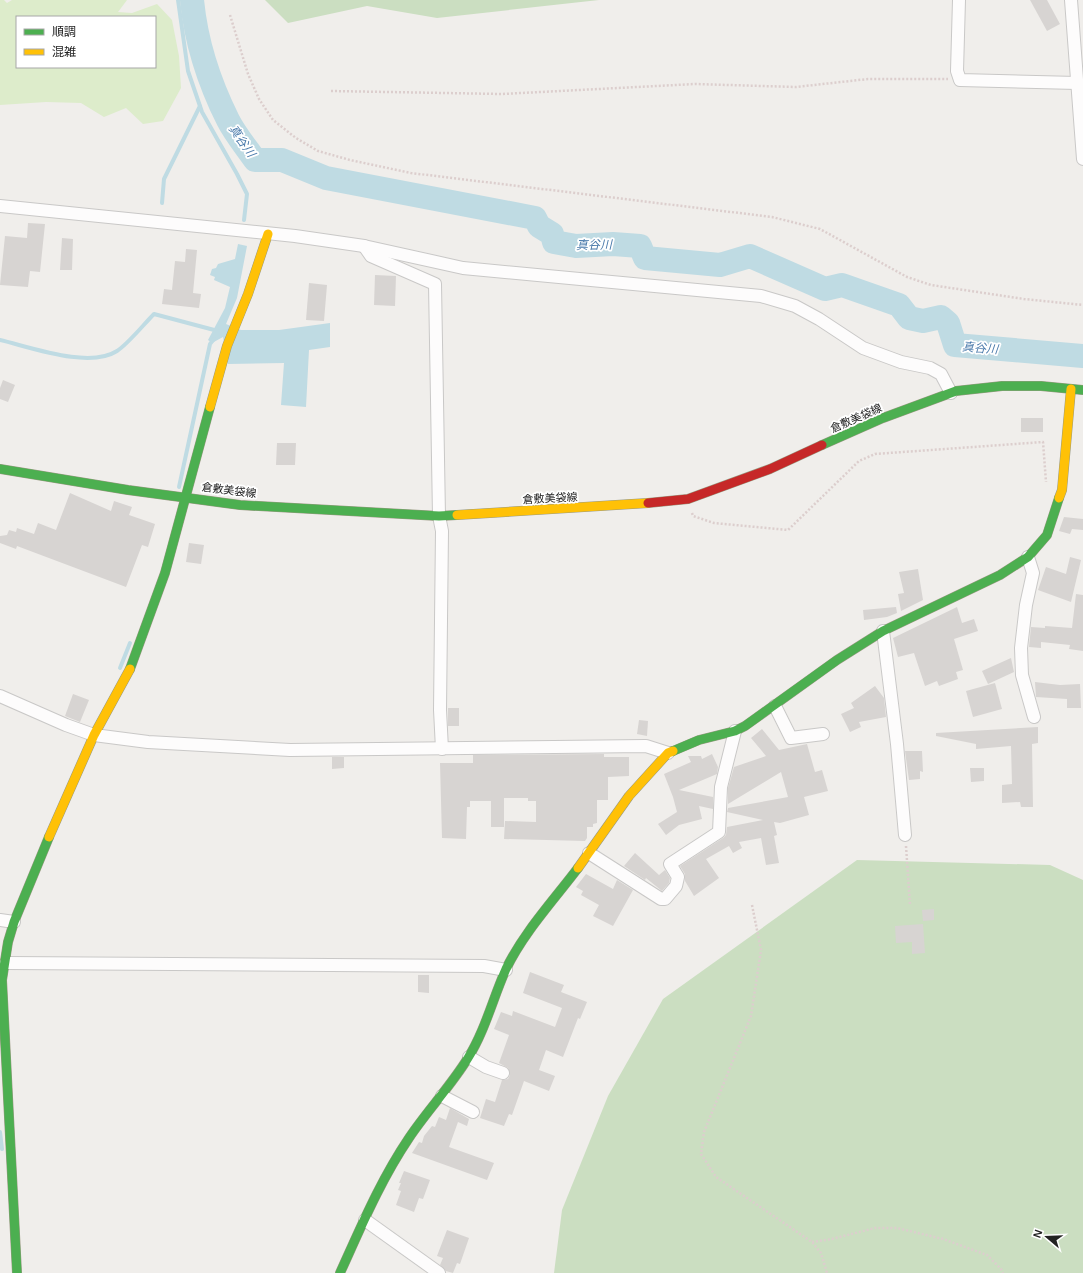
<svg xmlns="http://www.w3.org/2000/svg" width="1083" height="1273" viewBox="0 0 1083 1273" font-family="Arial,'Noto Sans JP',sans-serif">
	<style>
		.grass { fill: #ddeccb; fill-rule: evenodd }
		.forest { fill: #cbdec1 }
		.water { fill: #bfdbe3 }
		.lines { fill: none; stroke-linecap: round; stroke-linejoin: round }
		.stream { stroke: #bfdbe3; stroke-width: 4 }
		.river { stroke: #bfdbe3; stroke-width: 24 }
		.building { fill: #d7d4d2 }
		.street-casing { stroke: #c9c8c7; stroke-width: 14 }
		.fast-casing { stroke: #999a82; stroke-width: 10 }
		.slow-casing { stroke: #999a82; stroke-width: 10 }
		.jam-casing { stroke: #999a82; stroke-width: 10 }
		.path { stroke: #dccecd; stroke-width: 2.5; stroke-dasharray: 2 2; stroke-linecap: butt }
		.street { stroke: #fdfcfc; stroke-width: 12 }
		.fast { stroke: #4caf50; stroke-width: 9 }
		.slow { stroke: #ffc107; stroke-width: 9 }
		.jam { stroke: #c62828; stroke-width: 9 }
		.labels { text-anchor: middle; stroke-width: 3.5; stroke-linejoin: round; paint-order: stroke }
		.street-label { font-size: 11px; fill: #222; stroke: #fff }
		.water-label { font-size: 12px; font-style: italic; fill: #4a7aab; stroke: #fff }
	</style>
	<rect width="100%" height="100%" fill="#f0eeeb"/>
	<path class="grass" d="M 0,0 L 4,0 L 7,3 L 12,0 L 127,0 L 118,12 L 132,13 L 157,4 L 172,20 L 179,56 L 181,88 L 163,121 L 143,124 L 126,108 L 104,117 L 81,103 L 46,102 L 0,105 ZM 17,17 L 155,17 L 155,67 L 17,67 Z"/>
	<g class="forest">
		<polygon points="265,0 599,0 437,18 367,6 288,23"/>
		<polygon points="857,860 1050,865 1083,880 1083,1273 554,1273 562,1210 608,1096 663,999"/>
	</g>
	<polygon class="water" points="238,244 247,246 237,298 226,324 241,330 279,330 330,323 330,347 309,350 306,407 281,405 284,363 228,364 223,337 212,343 208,340 225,308 230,287 214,280 215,277 210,275 212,269 216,268 218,264 235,259"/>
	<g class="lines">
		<g class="stream">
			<polyline points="178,0 188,71 202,112 237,174 247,194 244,220"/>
			<polyline points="162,203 164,179 200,106"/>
			<path d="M 0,340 C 30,347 89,369 117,351 C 128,344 144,324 154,314 L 218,331"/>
			<polyline points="179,487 210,344 214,339"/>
			<polyline points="120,668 130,643"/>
			<polyline points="0,1132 2,1149"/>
		</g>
		<path class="river" d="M 192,0 C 196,42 209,82 228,120 C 235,134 246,147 255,160 L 282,160 L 326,178 L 535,218 L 539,226 L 552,234 L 554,242 L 576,246 L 613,244 L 640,246 L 645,258 L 720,265 L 750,256 L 825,289 L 842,285 L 899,305 L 909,318 L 923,321 L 941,317 L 948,323 L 955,345 L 1083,356"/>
	</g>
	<g class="building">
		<polygon points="1030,0 1047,0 1060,24 1047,31"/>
		<polygon points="28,223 45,224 40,272 30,271 28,287 0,285 5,236 27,238"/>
		<polygon points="62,238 73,239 72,270 60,270"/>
		<polygon points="186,249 197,250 193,293 201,294 199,308 162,304 164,289 172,290 175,261 185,262"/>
		<polygon points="375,275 396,276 395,306 374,305"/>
		<polygon points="309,283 327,285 324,321 306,320"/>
		<polygon points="3,380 15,385 8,402 0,399 0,388"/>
		<rect x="1021" y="418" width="22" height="14"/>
		<polygon points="277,443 296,443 295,465 276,465"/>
		<polygon points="70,493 111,511 114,501 132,507 129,515 155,524 148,547 142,545 126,587 17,546 16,549 0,543 0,536 7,535 9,530 16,532 17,528 34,534 38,523 56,530"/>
		<polygon points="1064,517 1083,519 1083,530 1072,529 1070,534 1059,531"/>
		<polygon points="189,543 204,545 201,564 186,562"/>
		<polygon points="1070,557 1081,560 1071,602 1038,590 1046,567 1066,574"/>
		<polygon points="918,569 923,600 901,611 898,594 904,593 899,572"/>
		<polygon points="1076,594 1083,595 1083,651 1069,649 1070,645 1041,642 1041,648 1029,647 1031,627 1045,628 1045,626 1072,628"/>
		<polygon points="896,607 897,613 887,617 864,620 863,610"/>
		<polygon points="957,607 962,623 974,619 978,631 954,639 963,670 956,672 958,679 939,686 937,681 925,686 914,653 898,657 893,638"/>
		<polygon points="1011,658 1014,672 988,684 982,671"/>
		<polygon points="1035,682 1060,685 1080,684 1081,708 1067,708 1067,699 1036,697"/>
		<polygon points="995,683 1002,709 973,717 966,691"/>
		<polygon points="875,686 884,698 886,717 859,722 861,727 850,732 841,714 854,708 851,703"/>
		<polygon points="73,694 89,700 80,722 65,716"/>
		<rect x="448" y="708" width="11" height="18"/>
		<polygon points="639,720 648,721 647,736 637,734"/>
		<polygon points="1038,727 1038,743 1032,744 1033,807 1021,807 1020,802 1002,803 1002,785 1012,784 1011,746 976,749 976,744 936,736 936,733"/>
		<polygon points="762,729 779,750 807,744 815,772 822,770 828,791 804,797 809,815 780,823 774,822 777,835 774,836 779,863 766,865 761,838 739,842 742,848 733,853 729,846 706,859 719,878 694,896 685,881 685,874 680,866 723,838 726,835 727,827 763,820 727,812 728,808 788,797 781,772 728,804 728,788 734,767 766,756 751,738"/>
		<polygon points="905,751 922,751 923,772 920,771 920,779 909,780"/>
		<polygon points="604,754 604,757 629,757 629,776 608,777 608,800 597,800 597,823 593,824 593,827 587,827 587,838 585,841 504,839 505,821 536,822 536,801 528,801 528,798 504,798 504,827 491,827 491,801 470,801 470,807 467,807 466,839 442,838 440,763 473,763 473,755"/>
		<polygon points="712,754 718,767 717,774 679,790 713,797 713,809 699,806 702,819 679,825 666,835 658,824 677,812 673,797 664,774 691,762 688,756 701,756 702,759"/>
		<polygon points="332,757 344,757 344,768 332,769"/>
		<polygon points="970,768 984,768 984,781 971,782"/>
		<polygon points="635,853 659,875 665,870 670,878 669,883 662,891 646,878 645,880 624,866"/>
		<polygon points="586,874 613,889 617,880 633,890 613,926 593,916 599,905 581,895 583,891 576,887"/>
		<polygon points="934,909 934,920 923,921 922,910"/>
		<polygon points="923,924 925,953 912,954 912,942 896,943 895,926"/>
		<polygon points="530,972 564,985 561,992 587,1002 580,1019 578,1018 563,1057 546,1050 539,1070 555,1076 549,1091 524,1081 512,1115 509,1114 504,1126 480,1118 486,1099 495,1102 502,1080 508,1079 510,1075 508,1068 499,1063 509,1035 494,1029 501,1012 512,1016 513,1011 555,1027 562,1008 523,993"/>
		<polygon points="418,975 429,975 429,993 418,992"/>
		<polygon points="450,1108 469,1119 467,1126 458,1122 449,1147 494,1163 487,1180 412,1153 419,1142 422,1143 424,1136 432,1126 435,1127 439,1117 446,1120"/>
		<polygon points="404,1171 430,1180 423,1199 419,1198 414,1212 396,1205 401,1191 398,1190 401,1183 399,1183"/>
		<polygon points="447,1230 469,1238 460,1264 457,1263 453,1273 446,1271 440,1265 443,1258 437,1256"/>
	</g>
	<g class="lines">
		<defs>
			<g id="street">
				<polyline points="959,0 957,71 960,80 1077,83"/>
				<polyline points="1071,0 1083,159"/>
				<polyline points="0,206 295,236 364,246 463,268 761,296 795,306 819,319 863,348 901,362 930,368 941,374 951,393"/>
				<polyline points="364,246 371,256 435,284 439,516 442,531 440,710 442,749"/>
				<polyline points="1028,557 1033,573 1026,605 1021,648 1022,675 1034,717"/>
				<polyline points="883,631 897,744 905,835"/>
				<polyline points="0,696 66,725 94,735 148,742 290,750 646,746 668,753"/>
				<polyline points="775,706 791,738 823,734"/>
				<polyline points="589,853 661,899 665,899 676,886 678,877 670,864 719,832 721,787 735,731"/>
				<polyline points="0,920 14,922"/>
				<polyline points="6,963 484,966 506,970"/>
				<polyline points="469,1057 486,1067 503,1073"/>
				<polyline points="442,1096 473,1112"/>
				<polyline points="365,1220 439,1273"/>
			</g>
			<g id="fast">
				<polyline points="822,445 883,418 956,391 1002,386 1041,386 1083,390"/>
				<polyline points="0,469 128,490 240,505 439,516 457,515"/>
				<polyline points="130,669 165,573 210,407"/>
				<polyline points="673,751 699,740 735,731 745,726 837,660 883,631 1000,575 1028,557 1047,535 1059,498"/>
				<polyline points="17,1273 2,980 8,942 14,922 49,837"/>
				<path d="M 340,1273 C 361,1227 380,1181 409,1138 C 427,1111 450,1087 468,1058 C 485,1031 493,998 506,969 C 524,932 553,901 578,868"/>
			</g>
			<g id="slow">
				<polyline points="210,407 227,346 248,294 268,234"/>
				<polyline points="1059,498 1062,490 1071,389"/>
				<polyline points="457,515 648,503"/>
				<polyline points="49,837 94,735 130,669"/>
				<polyline points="578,868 629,796 668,753 673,751"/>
			</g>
			<polyline id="jam" points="648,503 688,499 770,469 822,445"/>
		</defs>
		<use href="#street" class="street-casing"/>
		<use href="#fast" class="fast-casing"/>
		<use href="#slow" class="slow-casing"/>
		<use href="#jam" class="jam-casing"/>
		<g class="path">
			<polyline points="230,15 248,74 259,99 273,120 296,138 318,151 350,160 411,173 772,217 820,229 907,277 931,285 1024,299 1083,305"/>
			<polyline points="331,91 502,94 695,84 796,87 868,79 948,79"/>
			<polyline points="692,513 693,516 714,523 788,530 859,461 875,454 1043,442 1046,482"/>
			<polyline points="906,846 910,905"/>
			<polyline points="752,905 761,950 751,1016 704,1132 701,1154 716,1177 812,1242 821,1253 827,1273"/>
			<polyline points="812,1242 832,1239 875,1228 897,1228 943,1239 987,1255 1001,1269 1003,1273"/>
		</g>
		<use href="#street" class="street"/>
		<use href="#fast" class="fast"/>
		<use href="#slow" class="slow"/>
		<use href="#jam" class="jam"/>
	</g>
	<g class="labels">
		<g class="street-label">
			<text transform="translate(856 418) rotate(-24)" y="4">倉敷美袋線</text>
			<text transform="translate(229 490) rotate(7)" y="4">倉敷美袋線</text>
			<text transform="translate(550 498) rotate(-3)" y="4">倉敷美袋線</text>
		</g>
		<g class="water-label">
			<text transform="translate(242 141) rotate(55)" y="4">真谷川</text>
			<text transform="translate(594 245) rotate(-1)" y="4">真谷川</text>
			<text transform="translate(980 348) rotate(5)" y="4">真谷川</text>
		</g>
	</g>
	<rect x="16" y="16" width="140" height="52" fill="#ffffff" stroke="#a7a7a7"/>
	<rect x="24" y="29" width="20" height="6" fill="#4caf50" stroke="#a7a7a7"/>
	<text x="52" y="36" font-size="12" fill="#222222">順調</text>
	<rect x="24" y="49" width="20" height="6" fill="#ffc107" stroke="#a7a7a7"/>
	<text x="52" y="56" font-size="12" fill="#222222">混雑</text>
	<g transform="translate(1047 1237) rotate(289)" stroke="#ffffff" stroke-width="3" paint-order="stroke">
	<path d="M0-3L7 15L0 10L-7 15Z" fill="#222222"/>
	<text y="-6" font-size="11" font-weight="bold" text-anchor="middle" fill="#222222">N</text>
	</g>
</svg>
